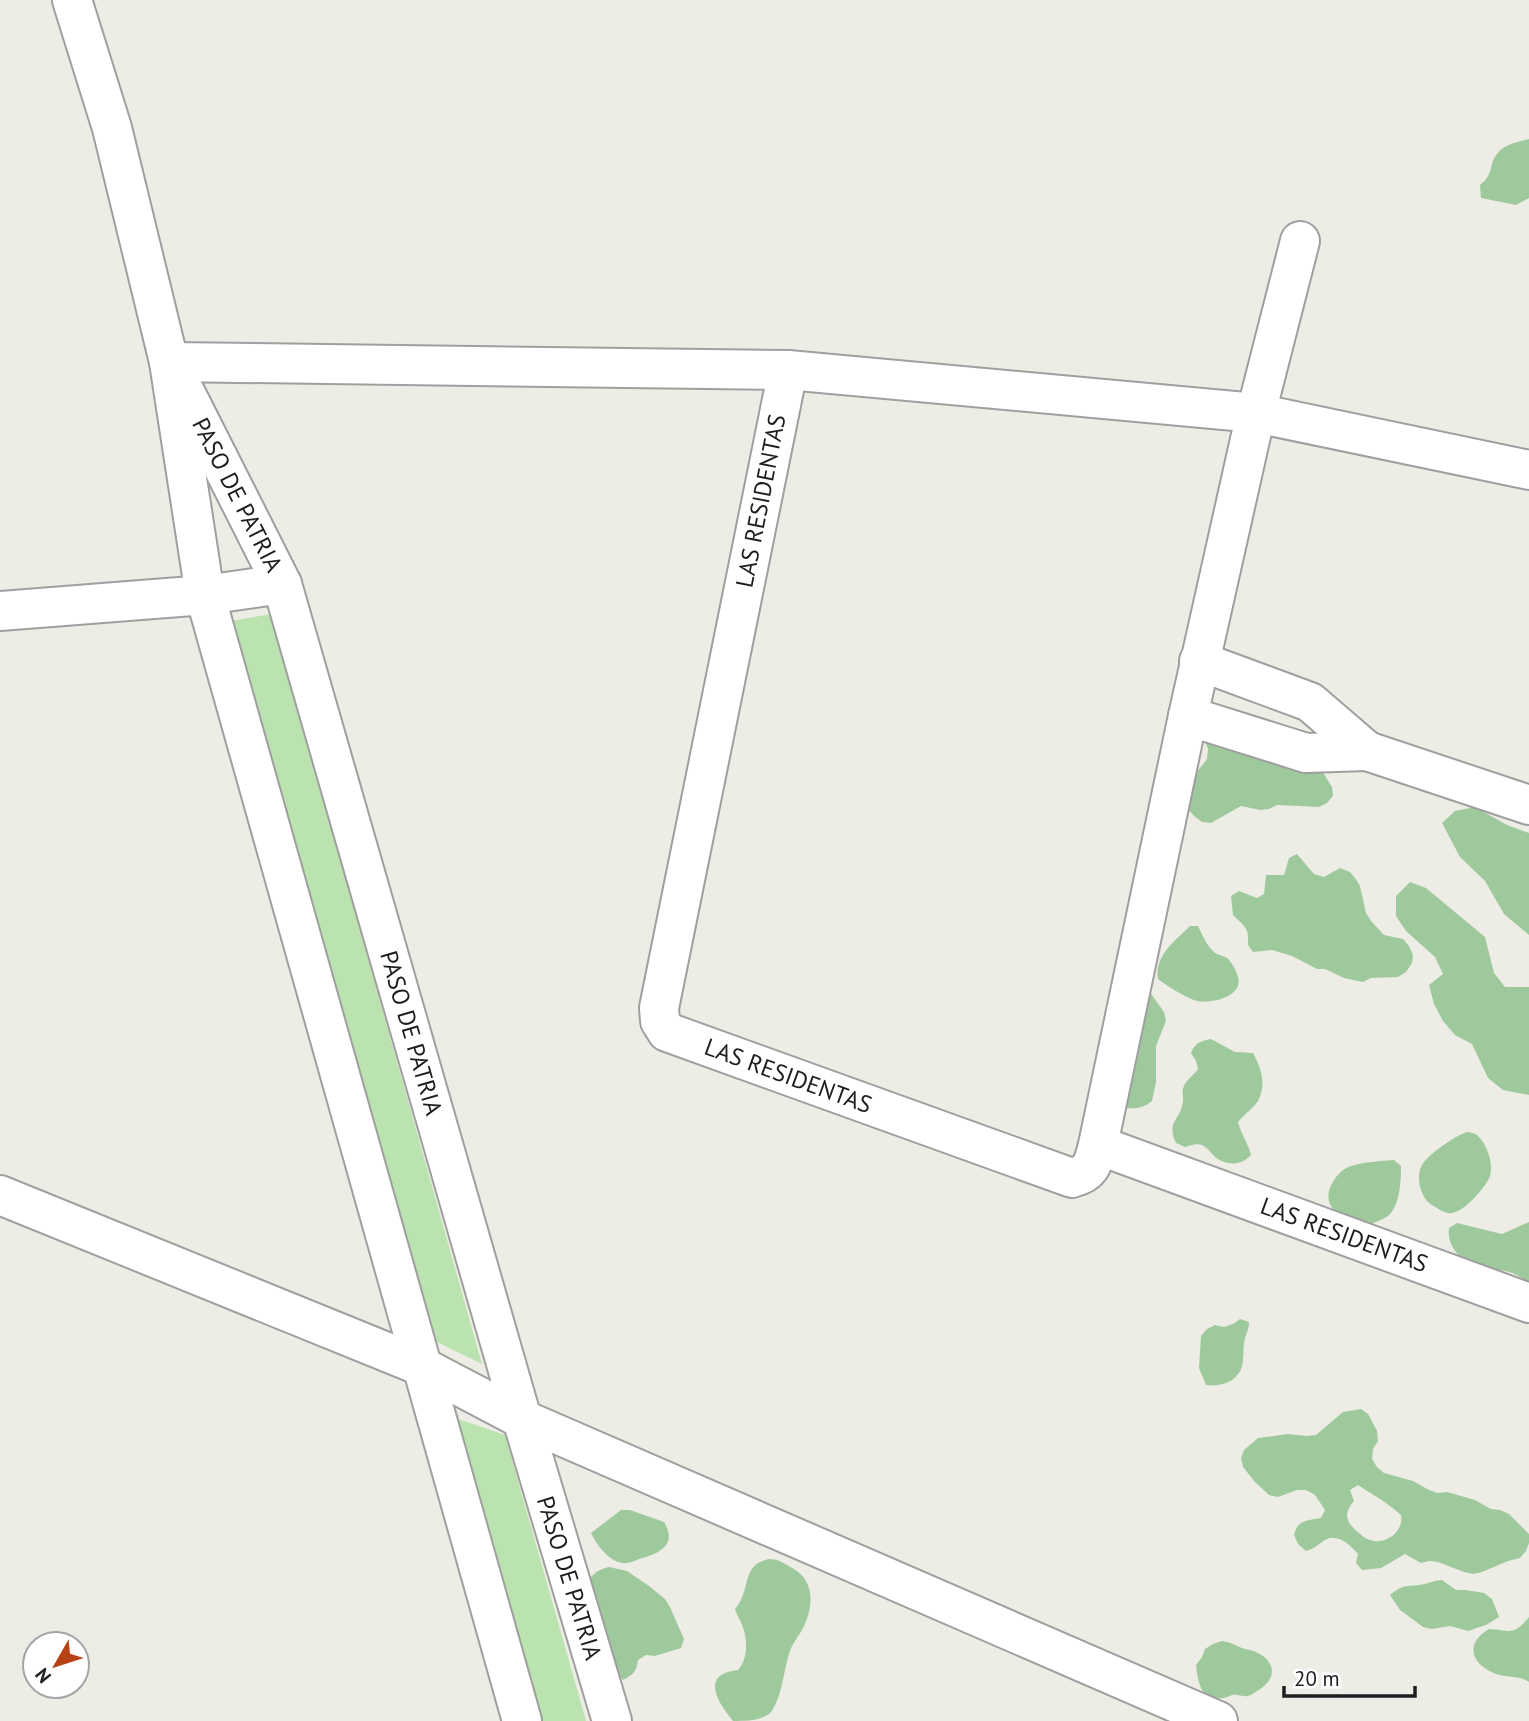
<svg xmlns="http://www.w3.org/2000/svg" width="1529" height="1721" viewBox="0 0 1529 1721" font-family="'PT Sans',sans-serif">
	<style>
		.grass { fill: #bae3af }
		.forest { fill: #9ec99d; fill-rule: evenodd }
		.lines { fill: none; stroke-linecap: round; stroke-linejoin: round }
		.minor-casing { stroke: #9f9f9f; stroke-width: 42 }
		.minor { stroke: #fff; stroke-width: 38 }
		.labels { text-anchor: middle; stroke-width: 5; stroke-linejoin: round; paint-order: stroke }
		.street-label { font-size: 24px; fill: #1e1e1e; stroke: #fff }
	</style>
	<rect width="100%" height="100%" fill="#eeede5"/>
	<g class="grass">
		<polygon points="271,614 482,1364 433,1340 231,621"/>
		<polygon points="455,1418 505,1435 586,1721 540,1721"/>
	</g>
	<g class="forest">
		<path d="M 1529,139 L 1529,198 L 1516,205 L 1481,198 L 1480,185 C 1495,173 1488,165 1497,154 C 1504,144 1518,142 1529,139 Z"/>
		<polygon points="1202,733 1322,771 1332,787 1333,796 1327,803 1319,807 1277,805 1269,809 1260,810 1241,806 1211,823 1202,822 1194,816 1188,809 1185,800 1190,781 1207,759 1208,749"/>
		<polygon points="1475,807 1507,825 1529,833 1529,935 1504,914 1485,881 1460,857 1442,823 1455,811"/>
		<path d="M 1297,854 L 1314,874 L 1324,877 L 1340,868 L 1350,872 L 1355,878 L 1360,886 L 1366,913 L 1371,921 L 1384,935 L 1403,939 L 1409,946 L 1413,955 L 1412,963 L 1406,972 L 1398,977 L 1371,978 L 1363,982 L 1344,978 L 1325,969 L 1317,969 L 1292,956 L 1272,950 L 1253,952 L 1248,945 C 1249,927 1245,927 1233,915 L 1231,896 L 1239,891 L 1257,898 L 1264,894 L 1266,875 L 1284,875 L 1289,858 Z"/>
		<polygon points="1410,882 1426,888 1485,937 1494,973 1505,987 1529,987 1529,1095 1503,1090 1488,1078 1472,1044 1455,1035 1443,1021 1434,1004 1429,985 1443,974 1435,957 1406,931 1396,916 1396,896"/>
		<path d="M 1190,926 L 1198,926 C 1202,934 1206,944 1212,950 C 1216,955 1222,955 1227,958 C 1231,961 1237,972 1238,977 C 1244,997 1210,1004 1197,1001 C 1186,998 1167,986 1158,979 C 1154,956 1175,941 1190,926 Z"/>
		<path d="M 1149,991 L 1164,1012 L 1166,1021 L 1156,1046 L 1156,1082 L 1152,1101 C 1140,1111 1126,1109 1111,1105 Z"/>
		<path d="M 1211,1039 L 1235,1052 L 1253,1053 C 1261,1068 1267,1084 1258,1101 C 1253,1109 1244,1114 1238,1122 C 1241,1134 1248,1143 1251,1155 C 1241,1166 1226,1166 1215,1157 C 1211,1153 1207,1147 1202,1145 C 1196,1143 1191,1145 1185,1147 L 1176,1143 C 1166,1121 1180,1121 1183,1102 C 1184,1096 1181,1092 1184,1086 C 1187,1079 1194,1075 1198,1069 L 1196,1061 L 1191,1053 C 1195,1043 1200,1041 1211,1039 Z"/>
		<path d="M 1468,1132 C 1472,1133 1475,1133 1478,1136 C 1487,1144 1494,1165 1490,1176 C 1486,1187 1464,1212 1452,1213 C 1445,1214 1439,1209 1432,1205 C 1420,1198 1414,1174 1424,1162 C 1431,1153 1457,1134 1468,1132 Z"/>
		<path d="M 1394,1160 L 1401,1166 C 1401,1181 1400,1206 1388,1216 C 1380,1221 1370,1224 1361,1228 C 1342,1217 1317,1207 1334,1180 C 1338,1174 1344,1168 1351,1166 C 1364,1162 1380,1161 1394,1160 Z"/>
		<path d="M 1529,1222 L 1529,1283 C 1523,1279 1517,1274 1509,1272 C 1500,1269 1490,1270 1481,1268 C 1463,1265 1446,1246 1449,1228 L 1457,1223 L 1502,1234 Z"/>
		<path d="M 1240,1319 L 1249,1322 C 1249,1331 1245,1335 1244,1343 C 1243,1350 1244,1359 1242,1366 C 1238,1382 1220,1387 1206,1385 L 1199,1368 L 1201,1336 L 1207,1329 L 1215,1325 L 1224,1327 L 1233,1324 Z"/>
		<path d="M 1361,1409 L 1368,1414 L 1377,1431 L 1378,1441 L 1373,1449 L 1372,1459 L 1377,1467 L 1384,1473 L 1413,1481 L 1429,1490 L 1438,1493 L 1447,1492 L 1475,1500 L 1491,1509 L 1500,1510 L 1509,1514 L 1529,1534 L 1529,1543 L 1526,1551 L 1520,1558 L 1508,1561 L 1482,1572 L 1473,1574 L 1464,1572 L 1438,1562 L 1429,1561 L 1421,1563 L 1405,1554 L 1381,1568 L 1362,1570 L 1356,1563 L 1358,1554 C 1351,1546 1339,1534 1327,1539 C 1319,1543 1315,1549 1306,1551 L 1298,1544 L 1294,1535 C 1298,1519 1307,1521 1321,1518 L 1325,1510 L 1315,1495 L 1306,1490 L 1297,1490 L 1278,1497 L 1269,1495 L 1255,1482 L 1243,1467 L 1241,1458 L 1244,1450 L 1258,1438 L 1288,1434 L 1307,1436 L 1316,1435 L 1343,1412 ZM 1358,1485 C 1373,1495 1388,1503 1401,1515 C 1404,1530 1389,1543 1374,1541 C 1368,1540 1363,1537 1359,1533 C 1347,1523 1342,1515 1354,1501 L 1350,1490 Z"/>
		<path d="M 621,1510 L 630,1510 L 664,1522 C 678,1545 659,1554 639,1559 C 635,1561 627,1564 623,1563 C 608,1561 597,1545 591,1533 Z"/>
		<path d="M 769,1559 C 779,1559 785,1564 794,1569 C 814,1581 814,1605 804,1626 C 800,1635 792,1643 789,1654 C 784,1669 781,1703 769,1714 C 759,1721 746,1721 733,1721 C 717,1702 700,1674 738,1670 C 748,1659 748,1639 742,1625 C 740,1619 737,1616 735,1609 C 752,1590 740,1565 769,1559 Z"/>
		<path d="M 609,1567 L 627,1571 L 649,1586 L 665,1599 L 670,1607 L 684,1639 L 681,1648 L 655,1656 L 646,1655 L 638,1660 C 637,1671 633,1675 623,1680 L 617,1673 L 582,1589 C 590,1577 595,1570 609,1567 Z"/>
		<path d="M 1442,1580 L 1456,1590 L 1466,1590 L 1484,1593 L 1492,1599 L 1499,1617 L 1486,1625 L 1468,1631 L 1450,1626 L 1432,1629 L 1423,1627 L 1400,1610 L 1390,1595 C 1406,1582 1407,1588 1424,1584 C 1430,1583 1435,1580 1442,1580 Z"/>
		<path d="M 1529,1617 L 1529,1682 C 1519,1675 1507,1678 1496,1674 C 1471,1664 1464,1644 1489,1629 C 1511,1630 1513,1637 1529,1617 Z"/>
		<path d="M 1222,1641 C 1230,1642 1235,1645 1242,1648 C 1248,1650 1253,1650 1258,1653 C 1274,1661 1277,1676 1263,1687 C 1258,1690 1254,1694 1248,1696 C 1243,1697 1238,1694 1232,1695 C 1229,1696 1225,1698 1222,1698 C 1200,1703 1198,1680 1196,1665 L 1202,1657 L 1205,1649 L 1213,1644 Z"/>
	</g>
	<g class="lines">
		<defs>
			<g id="minor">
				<polyline points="72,0 112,128 169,362 205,595 522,1721"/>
				<polyline points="1300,241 1256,413 1529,470"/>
				<polyline points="169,362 788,370 1256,413 1188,716 1098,1145"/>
				<path d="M 788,370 L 659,1008 L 660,1021 L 667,1032 L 1072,1178 C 1092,1173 1093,1163 1098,1145 L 1529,1303"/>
				<polyline points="185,392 282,584 522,1419 612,1721"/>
				<polyline points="0,611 205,595 282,584"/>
				<polyline points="1199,661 1310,702 1367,751"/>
				<polyline points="1188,716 1306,753 1367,751 1529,805"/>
				<polyline points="0,1195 421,1366 522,1419 1218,1721"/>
			</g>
		</defs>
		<use href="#minor" class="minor-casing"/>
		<use href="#minor" class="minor"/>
	</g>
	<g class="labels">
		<g class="street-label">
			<text transform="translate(237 495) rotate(63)" y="8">PASO DE PATRIA</text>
			<text transform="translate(761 501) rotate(-79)" y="8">LAS RESIDENTAS</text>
			<text transform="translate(411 1033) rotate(74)" y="8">PASO DE PATRIA</text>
			<text transform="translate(788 1076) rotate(20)" y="8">LAS RESIDENTAS</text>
			<text transform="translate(1344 1235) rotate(20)" y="8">LAS RESIDENTAS</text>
			<text transform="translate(569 1578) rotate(73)" y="8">PASO DE PATRIA</text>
		</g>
	</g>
	<g transform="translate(56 1665) rotate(231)"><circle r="33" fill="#ffffff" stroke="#a5a5a5" stroke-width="2"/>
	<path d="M0-5L12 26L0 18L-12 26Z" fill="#b64215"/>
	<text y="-10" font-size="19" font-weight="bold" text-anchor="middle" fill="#1e1e1e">N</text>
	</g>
	<path d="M1284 1686v10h131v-10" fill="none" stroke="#1e1e1e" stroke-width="3.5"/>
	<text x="1294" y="1686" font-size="21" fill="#1e1e1e" stroke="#ffffff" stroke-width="5" paint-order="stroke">20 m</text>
</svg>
